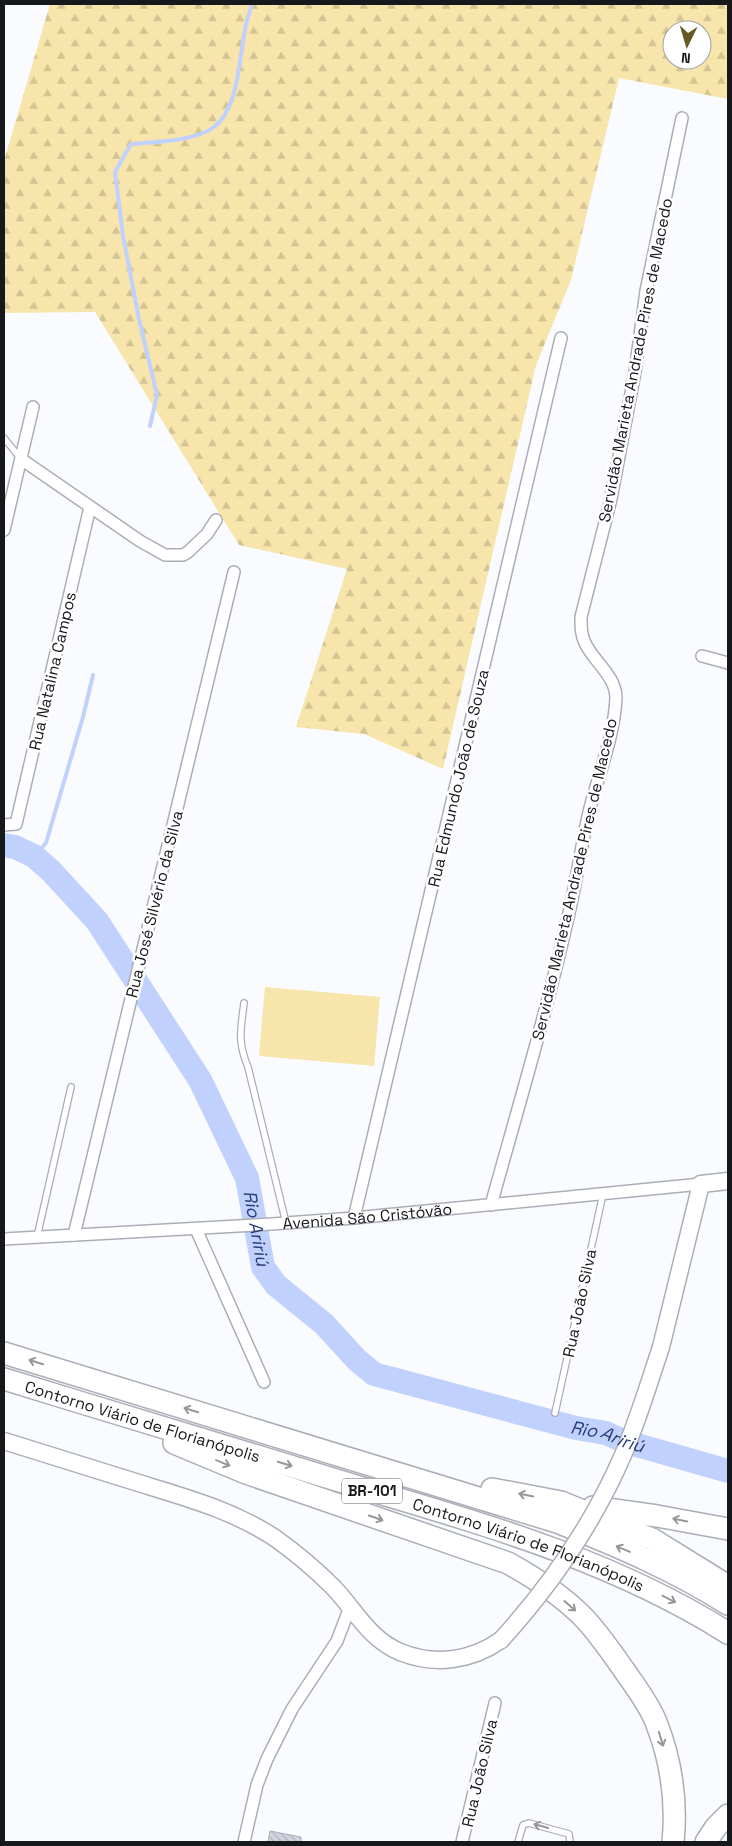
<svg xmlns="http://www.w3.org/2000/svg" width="732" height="1846" viewBox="0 0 732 1846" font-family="'Space Grotesk',sans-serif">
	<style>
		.forest { fill: url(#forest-firs); fill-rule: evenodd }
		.pitch { fill: #f7e5ac }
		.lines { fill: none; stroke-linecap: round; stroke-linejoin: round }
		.stream { stroke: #c0d1fd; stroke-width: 4 }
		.river { stroke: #c0d1fd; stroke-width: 24 }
		.building { fill: url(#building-back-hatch); stroke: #abaeb6 }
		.lane-casing { stroke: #abaeb7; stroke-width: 8 }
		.street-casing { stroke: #abaeb7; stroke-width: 14 }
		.secondary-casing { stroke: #abaeb7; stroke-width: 19 }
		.highway-casing { stroke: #abaeb7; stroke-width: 24 }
		.lane { stroke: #fff; stroke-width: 5.5 }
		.street { stroke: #fff; stroke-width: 11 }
		.secondary { stroke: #fff; stroke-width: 16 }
		.highway { stroke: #fff; stroke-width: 21 }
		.secondary-bridge-casing { stroke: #abaeb7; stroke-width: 19; stroke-linecap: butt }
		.secondary-bridge { stroke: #fff; stroke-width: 16 }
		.oneway { stroke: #979799 }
		.labels { text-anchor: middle; stroke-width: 5; stroke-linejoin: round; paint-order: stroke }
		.shield { fill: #fff; stroke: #5d5d60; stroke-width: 1 }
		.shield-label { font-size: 15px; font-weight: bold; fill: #17181c }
		.street-label { font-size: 16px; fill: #17181c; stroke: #fff }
		.water-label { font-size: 18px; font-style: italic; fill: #2a3b7b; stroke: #fff }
	</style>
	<defs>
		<pattern id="forest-firs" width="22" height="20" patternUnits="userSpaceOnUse" patternTransform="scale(1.25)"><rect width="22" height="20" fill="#f7e5ac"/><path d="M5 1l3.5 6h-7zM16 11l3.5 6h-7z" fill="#d3c493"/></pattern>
		<pattern id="building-back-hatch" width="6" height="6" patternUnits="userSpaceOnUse" patternTransform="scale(1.25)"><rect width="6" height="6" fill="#d1d4dd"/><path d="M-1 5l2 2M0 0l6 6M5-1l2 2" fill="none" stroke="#b3b5bd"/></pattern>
	</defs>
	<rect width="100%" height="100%" fill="#f9fbff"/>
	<path class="forest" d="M 50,4 L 728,4 L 728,99 L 619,78 L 571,280 L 536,365 L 443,769 L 364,734 L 296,727 L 347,569 L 239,545 L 95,312 L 4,313 L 4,161 ZM 672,30 L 702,30 L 702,60 L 672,60 Z"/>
	<polygon class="pitch" points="265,987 380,997 374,1066 259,1056"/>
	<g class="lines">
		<g class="stream">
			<path d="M 150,426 L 157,395 L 139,319 L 123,236 L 115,172 L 131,144 C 154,142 196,141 214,127 C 239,108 239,58 245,30 C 246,21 250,12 252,4"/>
			<polyline points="34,856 46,843 83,717 93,675"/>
		</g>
		<path class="river" id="s1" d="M 4,845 L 15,847 L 34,856 L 51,871 L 97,921 L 200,1080 L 247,1178 L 263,1267 L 276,1285 L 324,1324 L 357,1360 L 374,1374 L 576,1428 L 606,1433 L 623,1441 L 728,1471"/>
	</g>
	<polygon class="building" points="270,1831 301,1837 301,1842 268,1842"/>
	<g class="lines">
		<defs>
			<g id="lane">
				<polyline points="4,438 21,459"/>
				<path d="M 244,1003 C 241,1029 237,1041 248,1067 L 286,1223"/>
				<polyline points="37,1237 71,1087"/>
				<polyline points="555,1413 603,1194"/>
				<polyline points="518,1842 523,1825 529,1823 569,1834 570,1842"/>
			</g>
			<g id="street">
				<polyline points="21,459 140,541 165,555 183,555 188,552 207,534 216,520"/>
				<polyline points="4,530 33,407"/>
				<polyline points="702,656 728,663"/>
				<polyline points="4,825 16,824 90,507"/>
				<path d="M 491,1205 C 518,1108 547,1011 569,913 C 577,879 581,846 589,812 C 598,775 614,738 616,698 C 616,676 594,662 585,643 C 581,635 581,627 581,617 L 611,499 L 635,372 L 646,291 L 682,118"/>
				<polyline points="354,1218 561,338"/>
				<polyline points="196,1229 264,1382"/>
				<polyline points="74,1235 234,572"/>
				<path id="s2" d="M 4,1239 L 272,1224 L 354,1218 L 701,1184"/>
				<polyline points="244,1842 257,1785 267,1759 292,1709 337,1641 350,1607"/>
				<polyline points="462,1842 495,1703"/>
			</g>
			<g id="secondary">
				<polyline points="661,1347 701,1184 728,1181"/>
				<path d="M 4,1441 C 50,1455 96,1470 142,1484 C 188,1498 234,1511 275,1538 C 296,1553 315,1569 333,1587 C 356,1611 368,1638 400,1652 C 435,1666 471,1661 501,1640"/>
			</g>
			<g id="highway">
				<path d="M 4,1353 L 557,1522 C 616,1545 674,1570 728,1604"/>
				<path id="s3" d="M 4,1379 C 121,1415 238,1450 356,1486 C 486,1525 612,1560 728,1633"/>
				<path d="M 174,1443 L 246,1473 L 508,1563 C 535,1578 563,1596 585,1619 C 599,1634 612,1653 624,1670 C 635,1686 649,1704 656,1722 C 671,1760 677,1802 673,1842"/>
				<polyline points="492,1489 561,1502 652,1539 728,1586"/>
				<polyline points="593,1507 657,1516 728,1529"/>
				<polyline points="706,1842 716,1827 728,1815"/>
			</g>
		</defs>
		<use href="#lane" class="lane-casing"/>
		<use href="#street" class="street-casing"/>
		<use href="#secondary" class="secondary-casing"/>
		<use href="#highway" class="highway-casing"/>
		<use href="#lane" class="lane"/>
		<use href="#street" class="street"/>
		<use href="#secondary" class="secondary"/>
		<use href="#highway" class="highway"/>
		<defs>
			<path id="secondary-bridge" d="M 501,1640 C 551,1585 593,1524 623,1455 C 638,1420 649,1383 661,1347"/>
		</defs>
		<use href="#secondary-bridge" class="secondary-bridge-casing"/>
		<use href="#secondary-bridge" class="secondary-bridge"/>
	</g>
	<defs><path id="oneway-shaft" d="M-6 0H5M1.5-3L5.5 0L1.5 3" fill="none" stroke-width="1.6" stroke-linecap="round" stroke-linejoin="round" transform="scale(1.25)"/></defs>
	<g class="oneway">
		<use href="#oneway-shaft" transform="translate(36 1362) rotate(-163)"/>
		<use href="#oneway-shaft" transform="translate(191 1410) rotate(-163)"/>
		<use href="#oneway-shaft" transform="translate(223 1463) rotate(22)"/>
		<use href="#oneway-shaft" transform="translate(285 1464) rotate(17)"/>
		<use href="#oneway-shaft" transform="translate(526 1495) rotate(-169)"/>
		<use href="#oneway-shaft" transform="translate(376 1518) rotate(19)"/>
		<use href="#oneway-shaft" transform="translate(680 1520) rotate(-169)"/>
		<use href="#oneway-shaft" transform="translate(623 1549) rotate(-157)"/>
		<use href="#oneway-shaft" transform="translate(669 1599) rotate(27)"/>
		<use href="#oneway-shaft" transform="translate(570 1606) rotate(41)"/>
		<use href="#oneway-shaft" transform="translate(661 1739) rotate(73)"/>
		<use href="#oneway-shaft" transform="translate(541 1826) rotate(-164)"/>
	</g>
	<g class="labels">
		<rect class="shield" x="342" y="1478.5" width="60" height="25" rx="4"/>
		<g class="shield-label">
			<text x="372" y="1496">BR-101</text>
		</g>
		<g class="street-label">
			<text transform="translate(635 360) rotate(-79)" y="6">Servidão Marieta Andrade Pires de Macedo</text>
			<text transform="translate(52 671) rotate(-77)" y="6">Rua Natalina Campos</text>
			<text transform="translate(458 778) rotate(-77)" y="6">Rua Edmundo João de Souza</text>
			<text transform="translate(574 879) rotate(-77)" y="6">Servidão Marieta Andrade Pires de Macedo</text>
			<text transform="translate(154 904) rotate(-76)" y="6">Rua José Silvério da Silva</text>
			<text dy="6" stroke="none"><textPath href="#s2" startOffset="364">Avenida São Cristóvão</textPath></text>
			<text transform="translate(579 1303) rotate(-78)" y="6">Rua João Silva</text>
			<text dy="6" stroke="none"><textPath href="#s3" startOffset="145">Contorno Viário de Florianópolis</textPath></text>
			<text dy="6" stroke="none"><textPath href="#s3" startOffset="550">Contorno Viário de Florianópolis</textPath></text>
			<text transform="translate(479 1773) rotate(-77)" y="6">Rua João Silva</text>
		</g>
		<g class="water-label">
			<text dy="6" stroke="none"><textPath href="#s1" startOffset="472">Rio Aririú</textPath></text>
			<text dy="6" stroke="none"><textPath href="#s1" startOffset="908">Rio Aririú</textPath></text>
		</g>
	</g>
	<rect width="732" height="1846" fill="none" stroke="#17181c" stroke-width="10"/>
	<g transform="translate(687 45) rotate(185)"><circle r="24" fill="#ffffff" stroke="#a2a3a4"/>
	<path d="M0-4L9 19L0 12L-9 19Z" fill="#665724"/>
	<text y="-8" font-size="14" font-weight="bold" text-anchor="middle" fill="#17181c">N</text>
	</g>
</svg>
